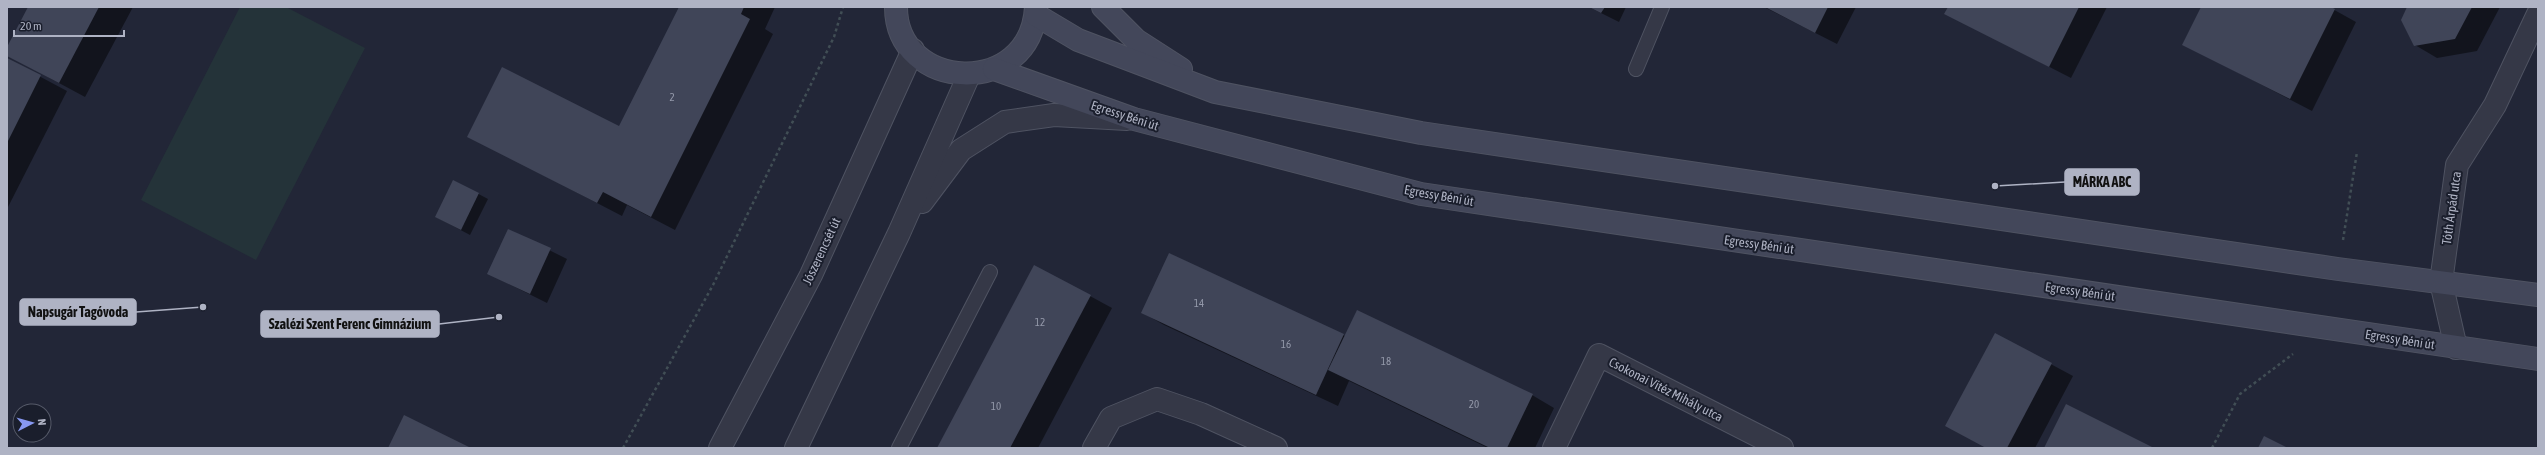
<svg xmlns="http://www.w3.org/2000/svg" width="2545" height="455" viewBox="0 0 2545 455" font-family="'Asap Condensed',sans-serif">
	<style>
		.green { fill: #243339 }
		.shadow { fill: #0007 }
		.building { fill: #404558 }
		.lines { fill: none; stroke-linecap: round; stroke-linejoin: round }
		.lane-casing { stroke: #4f5362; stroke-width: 16 }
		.street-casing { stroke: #4f5362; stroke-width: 24 }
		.secondary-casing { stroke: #4f5362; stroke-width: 24 }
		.path { stroke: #414e55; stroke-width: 2.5; stroke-dasharray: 3 3; stroke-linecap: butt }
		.lane { stroke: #353847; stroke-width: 14 }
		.street { stroke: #353847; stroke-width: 22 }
		.secondary { stroke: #43475a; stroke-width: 22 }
		.labels { text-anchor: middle; stroke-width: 4; stroke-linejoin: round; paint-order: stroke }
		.number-label { font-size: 11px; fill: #9398a9 }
		.street-label { font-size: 13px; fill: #afb3c4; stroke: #1a1e2c }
		.leader { fill: none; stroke: #afb3c4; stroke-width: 1.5 }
		.callout-dot { fill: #afb3c4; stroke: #1a1e2c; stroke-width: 1.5 }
		.callout { fill: #afb3c4; stroke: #afb3c4; stroke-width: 1.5 }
		.callout-label { font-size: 14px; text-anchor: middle; font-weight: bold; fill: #111 }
	</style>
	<rect width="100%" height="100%" fill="#222637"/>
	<polygon class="green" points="240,7 286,7 365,48 256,260 141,200"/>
	<g class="shadow">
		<polygon points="29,7 133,7 85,97 7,55 7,49"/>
		<polygon points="680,7 775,7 765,29 773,34 675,230 627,205 622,216 468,136 620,128"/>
		<polygon points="1589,7 1626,7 1619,22"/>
		<polygon points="1764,7 1856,7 1837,44"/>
		<polygon points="1949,7 2107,7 2071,78 1946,14"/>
		<polygon points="2202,7 2329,7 2356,22 2312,111 2183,44"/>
		<polygon points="2408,7 2500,7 2477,51 2437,58 2415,45"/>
		<polygon points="7,59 67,91 7,209"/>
		<polygon points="454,181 488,199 470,235 436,217"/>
		<polygon points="509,230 567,259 547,303 489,274"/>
		<polygon points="1170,254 1345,336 1532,395 1554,408 1535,448 1488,448 1349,381 1338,406 1164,325 1143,313"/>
		<polygon points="1090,296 1112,308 1038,448 938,448"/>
		<polygon points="1995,334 2073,376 2035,448 1987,448"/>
	</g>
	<g class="building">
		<polygon points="28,7 99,7 59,83 7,56 7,47"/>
		<polygon points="679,7 744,7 741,14 750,19 651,217 603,192 597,203 467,137 502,67 619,126"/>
		<polygon points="1589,7 1605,7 1601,13"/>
		<polygon points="1765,7 1828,7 1815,33"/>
		<polygon points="1948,7 2079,7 2049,67 1944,14"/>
		<polygon points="2201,7 2331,7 2335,9 2290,99 2182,45"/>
		<polygon points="2407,7 2472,7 2455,39 2414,46 2401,20"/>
		<polygon points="7,58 41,75 7,143"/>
		<polygon points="453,180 479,193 461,230 435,217"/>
		<polygon points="508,229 551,248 530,294 487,274"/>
		<polygon points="1169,253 1344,334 1316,395 1141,313"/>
		<polygon points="1034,265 1091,295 1010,448 937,448"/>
		<polygon points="1357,310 1533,394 1507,448 1490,448 1328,370"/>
		<polygon points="1995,333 2052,363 2007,448 1986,448 1945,426"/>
		<polygon points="2066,404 2154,448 2044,448"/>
		<polygon points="404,415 471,448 388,448"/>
		<polygon points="2264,436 2288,448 2258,448"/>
	</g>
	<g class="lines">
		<defs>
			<g id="lane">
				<polyline points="1636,69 1662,7"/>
				<polyline points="899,448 990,272"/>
			</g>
			<g id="street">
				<polyline points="922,202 961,150 1005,122 1054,115 1127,119"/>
				<polyline points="2456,348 2441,282 2457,165 2495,105 2538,14"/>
				<polyline points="720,448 811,275 913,50"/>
				<polyline points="796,448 899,233 969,75"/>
				<polyline points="1094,448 1111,418 1157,399 1201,414 1276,448"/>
				<polyline points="1554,448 1599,355 1782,448"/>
			</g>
			<g id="secondary">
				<path d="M 896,7 C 896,92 1031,99 1036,7"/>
				<polyline points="1103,7 1136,40 1181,69"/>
				<polyline points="1036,15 1078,40 1215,92 1421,133 2338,269 2538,295"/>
				<polyline points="994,69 1134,119 1421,194 2538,359"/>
			</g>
		</defs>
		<use href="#lane" class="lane-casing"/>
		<use href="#street" class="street-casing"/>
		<use href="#secondary" class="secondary-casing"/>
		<g class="path">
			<polyline points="2343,240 2357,152"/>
			<polyline points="623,448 713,285 834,37 843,7"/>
			<polyline points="2212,448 2240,394 2293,354"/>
		</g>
		<use href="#lane" class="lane"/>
		<use href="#street" class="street"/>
		<use href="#secondary" class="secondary"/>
	</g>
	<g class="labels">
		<g class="number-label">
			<text x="672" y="101">2</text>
			<text x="1199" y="307">14</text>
			<text x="1040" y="326">12</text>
			<text x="1286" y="348">16</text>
			<text x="1386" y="365">18</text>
			<text x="1474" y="408">20</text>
			<text x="996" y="410">10</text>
		</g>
		<g class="street-label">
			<text transform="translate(1125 115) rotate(18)" y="5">Egressy Béni út</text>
			<text transform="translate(1439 195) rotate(10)" y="5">Egressy Béni út</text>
			<text transform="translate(2451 208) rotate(-82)" y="5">Tóth Árpád utca</text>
			<text transform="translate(1759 244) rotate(8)" y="5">Egressy Béni út</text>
			<text transform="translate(821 251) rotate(-65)" y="5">Jószerencsét út</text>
			<text transform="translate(2080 291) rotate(8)" y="5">Egressy Béni út</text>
			<text transform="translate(2400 339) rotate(9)" y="5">Egressy Béni út</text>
			<text transform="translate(1666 389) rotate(27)" y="5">Csokonai Vitéz Mihály utca</text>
		</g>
	</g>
	<path class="leader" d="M1995 186L2065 182M203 307L136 312M499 317L439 324"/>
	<g class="callout-dot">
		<circle cx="1995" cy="186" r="4"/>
		<circle cx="203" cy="307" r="4"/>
		<circle cx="499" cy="317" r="4"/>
	</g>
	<g class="callout">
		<rect x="2065" y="169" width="74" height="26" rx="4"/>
		<rect x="20" y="299" width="116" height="26" rx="4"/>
		<rect x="261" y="311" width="178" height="26" rx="4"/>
	</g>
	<g class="callout-label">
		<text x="2102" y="187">MÁRKA ABC</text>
		<text x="78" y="317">Napsugár Tagóvoda</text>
		<text x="350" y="329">Szalézi Szent Ferenc Gimnázium</text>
	</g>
	<rect width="2545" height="455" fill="none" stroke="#afb3c4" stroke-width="16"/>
	<g transform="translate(32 423) rotate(84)"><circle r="19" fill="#1a1e2c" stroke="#565a69"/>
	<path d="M0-3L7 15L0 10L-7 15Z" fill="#8798f1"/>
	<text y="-6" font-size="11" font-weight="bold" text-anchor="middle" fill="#afb3c4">N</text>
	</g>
	<path d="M14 30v6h110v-6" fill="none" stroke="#afb3c4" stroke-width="2"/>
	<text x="20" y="30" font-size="12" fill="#afb3c4" stroke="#1a1e2c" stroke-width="3" paint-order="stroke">20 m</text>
</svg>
